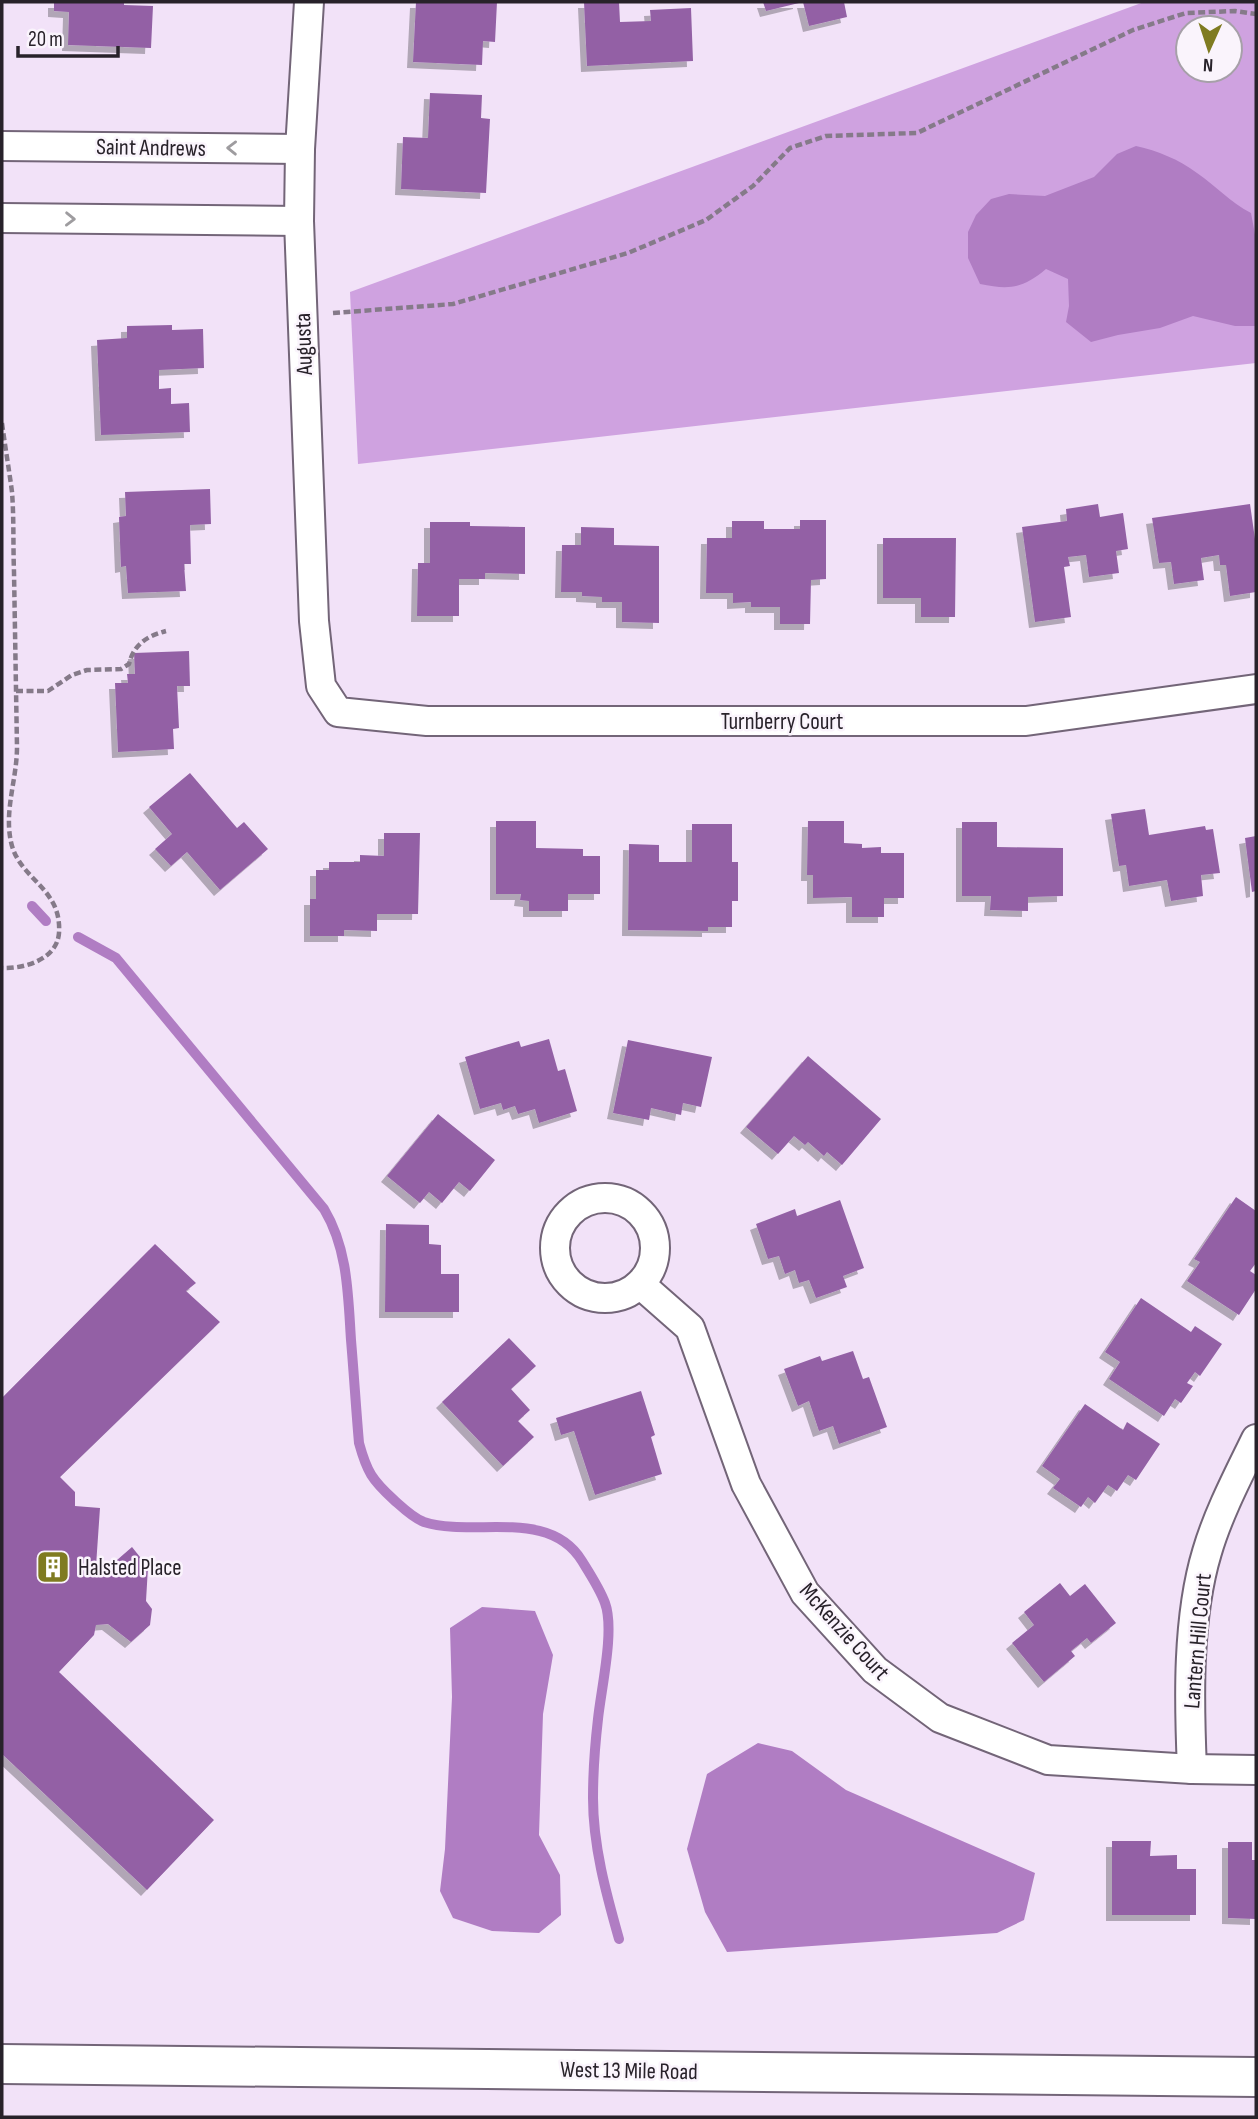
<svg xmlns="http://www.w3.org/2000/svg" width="1258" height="2119" viewBox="0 0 1258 2119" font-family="'Sofia Sans Condensed',sans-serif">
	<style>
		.green { fill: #cfa2e0; fill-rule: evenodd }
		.water { fill: #b07dc3 }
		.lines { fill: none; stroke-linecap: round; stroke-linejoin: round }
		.stream { stroke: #b07dc3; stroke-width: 10 }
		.building { fill: #9361a5; filter: url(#shadow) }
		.street-casing { stroke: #736578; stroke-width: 32 }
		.secondary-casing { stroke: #736578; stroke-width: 42 }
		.path { stroke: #857a89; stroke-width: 4.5; stroke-dasharray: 7 3.5; stroke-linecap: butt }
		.street { stroke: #fff; stroke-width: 28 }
		.secondary { stroke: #fff; stroke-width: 38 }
		.oneway { stroke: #9e9c9f }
		.labels { text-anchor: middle; stroke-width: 5; stroke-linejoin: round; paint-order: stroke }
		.street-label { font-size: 23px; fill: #28222a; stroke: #faf4fc }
		.poi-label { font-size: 23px; fill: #28222a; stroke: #faf4fc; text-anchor: start }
	</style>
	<defs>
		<filter id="shadow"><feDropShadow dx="-6" dy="6" stdDeviation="0" flood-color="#0004"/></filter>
	</defs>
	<rect width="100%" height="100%" fill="#f2e2f8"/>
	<path class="green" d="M 1144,2 L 1256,2 L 1256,363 L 358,464 L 350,292 ZM 1188,28 L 1230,28 L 1230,70 L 1188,70 Z"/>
	<g class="water">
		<path d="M 1136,146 C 1158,151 1178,159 1197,173 C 1216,186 1230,202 1251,213 L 1256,240 L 1256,326 L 1235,326 L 1193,316 L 1160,328 L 1118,335 L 1091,342 L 1066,322 L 1069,306 L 1068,279 L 1046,269 C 1022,289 1009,290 980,284 L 968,258 L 968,232 L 976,215 L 991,199 L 1009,194 L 1045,196 L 1094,177 L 1117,154 Z"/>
		<polygon points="482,1607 535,1611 553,1655 543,1714 539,1835 560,1875 561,1915 539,1933 492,1931 453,1918 440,1891 445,1849 452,1697 450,1628"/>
		<polygon points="758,1743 792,1751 846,1790 1035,1873 1024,1920 997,1933 727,1952 705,1912 687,1849 707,1774"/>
	</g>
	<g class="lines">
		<g class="stream">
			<polyline points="32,906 46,921"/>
			<path d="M 78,937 L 116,958 L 324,1209 C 348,1249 348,1295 351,1340 C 354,1375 356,1409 359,1443 C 367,1472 372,1480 394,1500 C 403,1508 413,1518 424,1522 C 474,1538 549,1507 582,1561 C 590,1574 600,1589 605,1603 C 615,1630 601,1689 598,1719 C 595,1745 593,1772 593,1798 C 593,1846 606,1893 619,1939"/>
		</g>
	</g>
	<g class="building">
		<polygon points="54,2 124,2 124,5 153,6 151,48 68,45 69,12 54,11"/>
		<polygon points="416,2 497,2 495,42 483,41 482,65 413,62"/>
		<polygon points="584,2 619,2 620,22 651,21 650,10 691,8 693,61 587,66"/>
		<polygon points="763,2 799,2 799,3 766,11"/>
		<polygon points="803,2 844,2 847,17 809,26"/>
		<polygon points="430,93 482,95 481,118 490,119 486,193 401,189 403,137 428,138"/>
		<polygon points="172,325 172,330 203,329 204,368 159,370 159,389 171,388 171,404 189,403 190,432 101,435 97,340 127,338 127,326"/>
		<polygon points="210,489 211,524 190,525 191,564 184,564 186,591 128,593 126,566 121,567 119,517 126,516 125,492"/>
		<polygon points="1098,504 1100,517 1123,513 1128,549 1116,551 1119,573 1089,577 1086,555 1068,557 1070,566 1064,567 1071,617 1035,622 1022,527 1067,521 1066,509"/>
		<polygon points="1250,504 1256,546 1256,592 1230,596 1226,565 1220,565 1219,555 1201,558 1204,580 1174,584 1171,562 1159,563 1152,518"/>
		<polygon points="800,520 826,520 826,579 811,580 810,624 780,624 780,607 751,607 751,602 733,603 733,593 706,593 707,538 732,538 732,521 764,521 764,529 800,529"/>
		<polygon points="430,522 470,522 470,526 525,527 525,574 485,573 485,579 459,579 459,616 417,616 418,563 430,563"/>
		<polygon points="581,527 614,528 614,545 659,546 659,623 622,622 622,602 602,602 602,597 582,596 582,592 561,592 562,545 581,545"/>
		<polygon points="883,538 956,538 955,617 921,617 921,598 883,598"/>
		<polygon points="189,651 190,686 177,686 179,728 173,729 174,749 118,752 115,683 128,683 127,674 135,674 134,653"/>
		<polygon points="190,773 237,828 244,822 268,849 220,890 187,852 171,866 155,849 172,834 149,807"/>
		<polygon points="1145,809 1149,835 1205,826 1206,830 1213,829 1220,873 1201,875 1203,896 1171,901 1167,880 1129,886 1126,865 1119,866 1111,814"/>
		<polygon points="496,821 536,821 536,848 583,849 583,856 600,856 600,894 568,894 568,911 529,911 529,901 520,900 521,894 496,894"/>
		<polygon points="808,821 844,821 844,843 862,844 862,848 881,847 881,853 904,853 904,898 884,898 884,917 852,917 852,897 813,898 813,875 807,875"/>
		<polygon points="962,822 997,822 997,847 1063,848 1063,896 1028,897 1028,911 990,910 991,896 962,896"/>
		<polygon points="692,824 732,824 732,862 738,862 738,901 732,901 732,927 708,927 708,931 628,930 629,844 659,845 659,862 692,862"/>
		<polygon points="384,833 420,833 418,914 377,914 377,931 344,930 344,936 310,936 310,899 316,899 316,870 329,870 329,862 360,862 360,855 384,856"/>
		<polygon points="1256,836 1256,891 1252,892 1245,838"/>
		<polygon points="549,1039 558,1071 565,1069 577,1111 539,1123 535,1109 518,1114 515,1106 503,1110 501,1103 480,1109 465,1057 519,1041 521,1047"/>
		<polygon points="628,1040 712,1057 701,1107 683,1103 681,1115 651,1108 649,1120 613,1113"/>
		<polygon points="808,1056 881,1119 842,1165 827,1152 824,1156 808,1142 805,1145 794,1136 778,1154 746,1127"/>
		<polygon points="438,1114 495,1160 470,1191 459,1182 442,1203 429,1192 420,1203 387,1176"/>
		<polygon points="1236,1197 1256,1211 1256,1263 1250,1271 1256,1275 1256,1289 1239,1315 1187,1281 1200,1262 1194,1259"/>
		<polygon points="840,1200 864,1268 843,1276 847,1287 816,1298 809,1280 799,1283 795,1270 785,1274 779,1256 768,1259 756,1224 795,1209 797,1216"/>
		<polygon points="386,1224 429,1225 429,1244 441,1245 441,1274 459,1274 459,1312 385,1312"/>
		<polygon points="155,1244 196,1283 186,1291 220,1322 60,1477 75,1492 75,1506 100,1508 96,1566 109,1567 132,1547 148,1567 146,1601 152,1609 150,1625 131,1642 108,1624 96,1625 94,1635 59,1672 214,1820 147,1890 2,1754 2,1398"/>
		<polygon points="1141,1298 1191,1332 1195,1326 1222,1344 1200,1376 1195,1372 1187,1383 1193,1386 1181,1403 1175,1399 1164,1416 1109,1379 1120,1362 1105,1352"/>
		<polygon points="509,1338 536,1366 511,1389 530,1410 518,1421 534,1437 503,1466 442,1402"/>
		<polygon points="853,1351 863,1379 869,1377 887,1427 839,1444 833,1426 819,1431 809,1401 798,1406 784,1369 820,1356 822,1361"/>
		<polygon points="641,1391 655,1435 651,1437 662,1474 595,1495 574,1431 561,1435 556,1418"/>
		<polygon points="1085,1404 1123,1430 1127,1422 1160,1444 1136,1480 1128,1475 1117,1491 1108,1485 1095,1503 1088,1497 1081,1507 1053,1488 1060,1479 1042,1466"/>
		<polygon points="1060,1583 1070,1596 1085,1584 1116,1623 1091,1643 1087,1638 1071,1651 1075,1656 1044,1682 1012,1643 1034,1625 1024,1612"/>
		<polygon points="1112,1841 1151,1841 1150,1856 1177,1855 1177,1869 1196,1869 1196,1915 1112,1915"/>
		<polygon points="1228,1842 1252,1842 1252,1860 1256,1860 1256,1919 1228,1918"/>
	</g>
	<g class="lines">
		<defs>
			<g id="street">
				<polyline points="309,2 300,149 299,221 314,621 321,686 338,712 427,721 1026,721 1256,689"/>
				<polyline points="2,146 300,149"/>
				<polyline points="2,218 299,221"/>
				<circle cx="605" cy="1248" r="50"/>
				<polyline points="640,1284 690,1328 746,1484 805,1593 875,1670 940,1718 1048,1760 1192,1769 1256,1770"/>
				<path d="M 1192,1769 C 1189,1701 1187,1618 1207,1552 C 1218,1514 1239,1474 1256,1439"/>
			</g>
			<polyline id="secondary" points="2,2064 1256,2077"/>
		</defs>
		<use href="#street" class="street-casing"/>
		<use href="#secondary" class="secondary-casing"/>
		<g class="path">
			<polyline points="333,313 453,304 628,253 706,220 753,186 790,148 826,136 917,133 1133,30 1186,13 1235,11 1256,14"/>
			<path d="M 2,423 C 5,446 9,469 12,492 C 14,518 13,545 14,572 C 15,630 16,689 17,747 C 17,779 4,810 11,842 C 19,880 62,887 59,933 C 57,960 23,969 2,968"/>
			<path d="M 16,691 L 48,691 L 72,675 L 87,670 L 121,669 L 129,664 C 134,644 147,636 166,631"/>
		</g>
		<use href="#street" class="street"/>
		<use href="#secondary" class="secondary"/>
	</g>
	<defs><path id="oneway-chevron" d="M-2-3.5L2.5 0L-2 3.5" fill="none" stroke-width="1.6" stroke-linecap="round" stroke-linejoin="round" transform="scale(1.75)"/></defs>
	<g class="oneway">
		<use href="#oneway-chevron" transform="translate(232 148) rotate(-179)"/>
		<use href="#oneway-chevron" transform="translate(70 219) rotate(1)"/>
	</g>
	<defs>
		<symbol id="building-square" viewBox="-11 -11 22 22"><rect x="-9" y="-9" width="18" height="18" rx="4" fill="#7f7b21" stroke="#faf4fc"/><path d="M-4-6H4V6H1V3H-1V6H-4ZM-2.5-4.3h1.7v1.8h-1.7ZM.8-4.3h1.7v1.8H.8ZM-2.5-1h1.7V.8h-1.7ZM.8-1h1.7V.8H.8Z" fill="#fff"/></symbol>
	</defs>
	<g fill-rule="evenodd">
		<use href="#building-square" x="34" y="1548" width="38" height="38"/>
	</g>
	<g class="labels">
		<g class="street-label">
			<text transform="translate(151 147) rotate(1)" y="8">Saint Andrews</text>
			<text transform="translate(303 344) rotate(-92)" y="8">Augusta</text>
			<text x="782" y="729">Turnberry Court</text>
			<text transform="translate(845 1631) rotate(48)" y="8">McKenzie Court</text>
			<text transform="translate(1197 1641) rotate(-85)" y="8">Lantern Hill Court</text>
			<text transform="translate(629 2070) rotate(1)" y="8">West 13 Mile Road</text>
		</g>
		<g class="poi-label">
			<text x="78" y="1575">Halsted Place</text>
		</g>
	</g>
	<rect width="1258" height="2119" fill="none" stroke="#28222a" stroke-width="7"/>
	<g transform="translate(1209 49) rotate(183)"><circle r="33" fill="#faf4fc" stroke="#a6a0a8" stroke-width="2"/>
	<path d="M0-5L12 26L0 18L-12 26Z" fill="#7f7b21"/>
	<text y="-10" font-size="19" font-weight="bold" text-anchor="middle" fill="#28222a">N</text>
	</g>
	<path d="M18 46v10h100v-10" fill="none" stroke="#28222a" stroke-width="3.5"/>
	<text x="28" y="46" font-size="21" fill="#28222a" stroke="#faf4fc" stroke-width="5" paint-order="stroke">20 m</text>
</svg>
